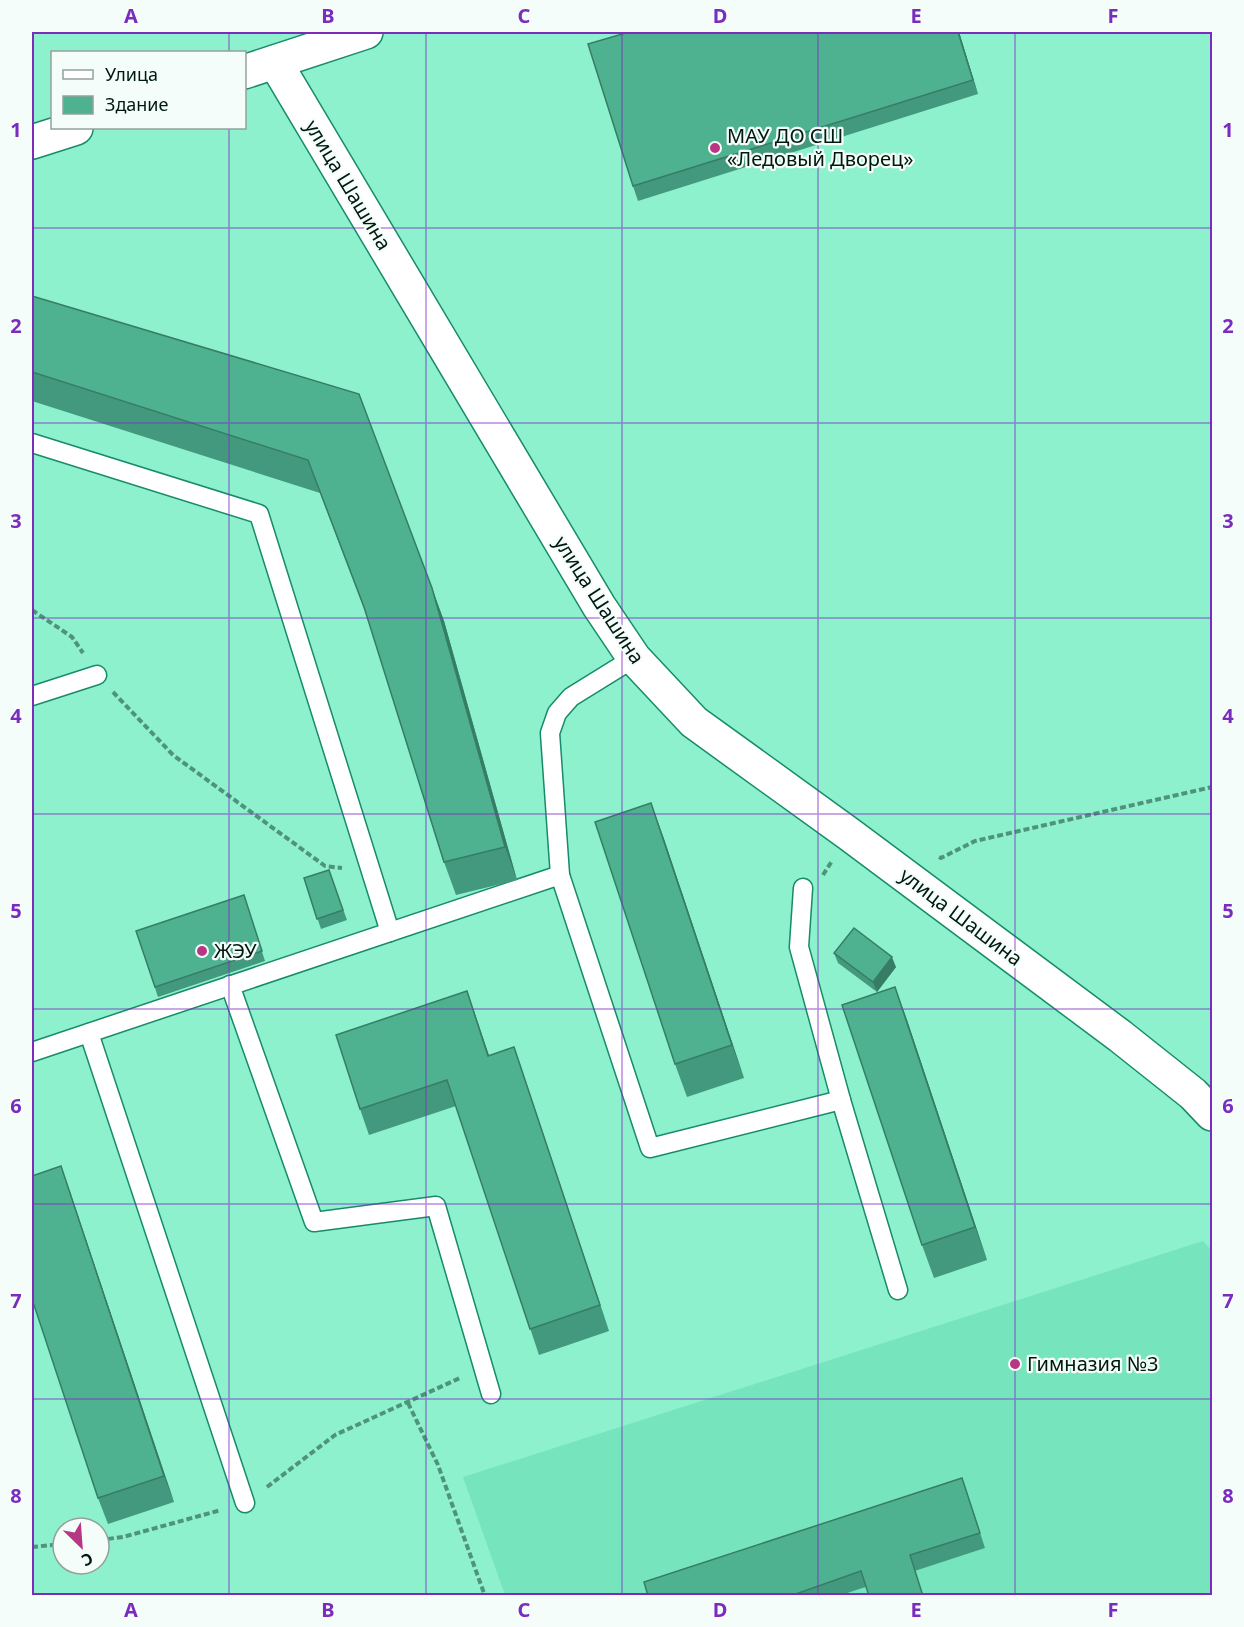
<svg xmlns="http://www.w3.org/2000/svg" width="1244" height="1627" viewBox="0 0 1244 1627" font-family="'Noto Sans',sans-serif">
	<style>
		.built { fill: #76e5be }
		.lines { fill: none; stroke-linecap: round; stroke-linejoin: round }
		.lane-casing { stroke: #178b6b; stroke-width: 21 }
		.secondary-casing { stroke: #178b6b; stroke-width: 36 }
		.path { stroke: #4f937a; stroke-width: 4; stroke-dasharray: 6 3; stroke-linecap: butt }
		.lane { stroke: #fff; stroke-width: 18 }
		.secondary { stroke: #fff; stroke-width: 33 }
		.wall { fill: #43997d }
		.shaded-wall { fill: #377d66 }
		.building { fill: #4eb291; stroke: #377d66; stroke-width: 1.5 }
		.grid { fill: none; stroke: #7b2cbf; stroke-width: 1.5; stroke-opacity: 0.55 }
		.poi-dot { fill: #b73783; stroke: #f4fdf9; stroke-width: 2 }
		.labels { text-anchor: middle; stroke-width: 4.5; stroke-linejoin: round; paint-order: stroke }
		.poi-label { font-size: 20px; fill: #00190f; stroke: #f4fdf9; text-anchor: start }
		.street-label { font-size: 20px; fill: #00190f; stroke: #f4fdf9 }
		.neatline { fill: none; stroke: #7b2cbf; stroke-width: 2 }
		.grid-label { font-size: 20px; text-anchor: middle; font-weight: bold; fill: #7b2cbf }
	</style>
	<rect width="100%" height="100%" fill="#8cf1cc"/>
	<polygon class="built" points="1203,1241 1212,1251 1212,1595 505,1595 463,1477"/>
	<g class="lines">
		<defs>
			<g id="lane">
				<polyline points="32,443 259,514 390,932"/>
				<polyline points="634,658 571,697 557,713 550,733 560,875 650,1148 841,1100"/>
				<polyline points="32,696 97,675"/>
				<polyline points="803,888 799,947 841,1100 898,1290"/>
				<polyline points="230,985 314,1222 436,1206 491,1394"/>
				<polyline points="89,1033 245,1503"/>
				<polyline points="32,1052 560,875"/>
			</g>
			<g id="secondary">
				<polyline points="275,62 599,606 634,658 694,722 849,834 1120,1036 1193,1094 1212,1114"/>
				<polyline points="244,72 366,32"/>
				<polyline points="32,142 76,128"/>
			</g>
		</defs>
		<use href="#lane" class="lane-casing"/>
		<use href="#secondary" class="secondary-casing"/>
		<g class="path">
			<polyline points="32,610 72,637 83,653"/>
			<polyline points="113,692 173,755 325,866 342,868"/>
			<polyline points="939,857 941,858 975,841 1212,787"/>
			<polyline points="823,875 832,861"/>
			<polyline points="408,1403 438,1465 485,1596"/>
			<polyline points="267,1487 335,1435 460,1378"/>
			<polyline points="99,1540 123,1537 221,1510"/>
			<polyline points="32,1547 63,1544"/>
		</g>
		<use href="#lane" class="lane"/>
		<use href="#secondary" class="secondary"/>
	</g>
	<g class="wall">
		<polygon points="629,32 959,32 978,94 638,201 633,186"/>
		<polygon points="32,296 359,394 444,621 517,880 456,895 444,862 366,614 320,493 32,401"/>
		<polygon points="663,836 744,1078 687,1097 675,1064"/>
		<polygon points="329,870 347,920 321,929 304,878"/>
		<polygon points="244,895 265,961 158,997 136,931"/>
		<polygon points="834,953 896,967 877,992 838,963"/>
		<polygon points="895,987 907,1020 987,1260 934,1278 922,1245"/>
		<polygon points="467,991 489,1056 514,1047 609,1331 539,1355 456,1106 369,1135 360,1109"/>
		<polygon points="70,1192 174,1502 108,1524 98,1498"/>
		<polygon points="962,1478 985,1548 838,1596 648,1596"/>
	</g>
	<g class="shaded-wall">
		<polygon points="958,32 959,32 978,94 973,80"/>
		<polygon points="432,588 444,621 517,880 505,847"/>
		<polygon points="651,803 663,836 744,1078 732,1045"/>
		<polygon points="892,957 896,967 877,992 873,982"/>
		<polygon points="895,987 907,1020 987,1260 975,1227"/>
		<polygon points="467,991 476,1017 498,1082 488,1056"/>
		<polygon points="514,1047 523,1073 609,1331 600,1305"/>
		<polygon points="61,1166 70,1192 174,1502 164,1476"/>
	</g>
	<g class="building">
		<polygon points="629,32 958,32 973,80 633,186 588,44"/>
		<polygon points="32,296 359,394 432,588 505,847 444,862 364,607 308,460 32,372"/>
		<polygon points="651,803 732,1045 675,1064 595,822"/>
		<polygon points="329,870 343,910 317,919 304,878"/>
		<polygon points="244,895 262,951 155,987 136,931"/>
		<polygon points="854,928 892,957 873,982 834,953"/>
		<polygon points="895,987 975,1227 922,1245 842,1005"/>
		<polygon points="467,991 488,1056 514,1047 600,1305 530,1329 447,1080 360,1109 336,1035"/>
		<polygon points="61,1166 164,1476 98,1498 32,1299 32,1176"/>
		<polygon points="962,1478 980,1533 910,1555 923,1596 869,1596 861,1571 790,1596 648,1596 644,1582"/>
	</g>
	<path class="grid" d="M 229,32 L 229,52M 426,32 L 426,1596M 622,32 L 622,1596M 818,32 L 818,1596M 1015,32 L 1015,1596M 229,128 L 229,1596M 32,228 L 1212,228M 32,423 L 1212,423M 32,618 L 1212,618M 32,814 L 1212,814M 32,1009 L 1212,1009M 32,1204 L 1212,1204M 32,1399 L 1212,1399"/>
	<g class="poi-dot">
		<circle cx="715" cy="148" r="6"/>
		<circle cx="202" cy="951" r="6"/>
		<circle cx="1015" cy="1364" r="6"/>
	</g>
	<g class="labels">
		<g class="poi-label">
			<text x="727" y="143">МАУ ДО СШ<tspan x="727" dy="23">«Ледовый Дворец»</tspan></text>
			<text x="214" y="958">ЖЭУ</text>
			<text x="1027" y="1371">Гимназия №3</text>
		</g>
		<g class="street-label">
			<text transform="translate(348 185) rotate(59)" y="7">улица Шашина</text>
			<text transform="translate(599 600) rotate(57)" y="7">улица Шашина</text>
			<text transform="translate(961 917) rotate(37)" y="7">улица Шашина</text>
		</g>
	</g>
	<rect width="1244" height="1627" fill="none" stroke="#f4fdf9" stroke-width="66"/>
	<rect x="51" y="51" width="195" height="78" fill="#f4fdf9" stroke="#92a29b" stroke-width="1.5"/>
	<rect x="63" y="70" width="30" height="9" fill="#ffffff" stroke="#92a29b" stroke-width="1.5"/>
	<text x="105" y="81" font-size="18" fill="#00190f">Улица</text>
	<rect x="63" y="96" width="30" height="18" fill="#4eb291" stroke="#92a29b" stroke-width="1.5"/>
	<text x="105" y="111" font-size="18" fill="#00190f">Здание</text>
	<g transform="translate(81 1546) rotate(155)"><circle r="28" fill="#f4fdf9" stroke="#92a29b" stroke-width="1.5"/>
	<path d="M0-4.5L10 22L0 15L-10 22Z" fill="#b73783"/>
	<text y="-9" font-size="16" font-weight="bold" text-anchor="middle" fill="#00190f">С</text>
	</g>
	<rect x="33" y="33" width="1178" height="1561" class="neatline"/>
	<g class="grid-label">
		<text x="131" y="23">A</text>
		<text x="328" y="23">B</text>
		<text x="524" y="23">C</text>
		<text x="720" y="23">D</text>
		<text x="916" y="23">E</text>
		<text x="1113" y="23">F</text>
		<text x="16" y="137">1</text>
		<text x="1228" y="137">1</text>
		<text x="16" y="333">2</text>
		<text x="1228" y="333">2</text>
		<text x="16" y="528">3</text>
		<text x="1228" y="528">3</text>
		<text x="16" y="723">4</text>
		<text x="1228" y="723">4</text>
		<text x="16" y="918">5</text>
		<text x="1228" y="918">5</text>
		<text x="16" y="1113">6</text>
		<text x="1228" y="1113">6</text>
		<text x="16" y="1308">7</text>
		<text x="1228" y="1308">7</text>
		<text x="16" y="1503">8</text>
		<text x="1228" y="1503">8</text>
		<text x="131" y="1617">A</text>
		<text x="328" y="1617">B</text>
		<text x="524" y="1617">C</text>
		<text x="720" y="1617">D</text>
		<text x="916" y="1617">E</text>
		<text x="1113" y="1617">F</text>
	</g>
</svg>
